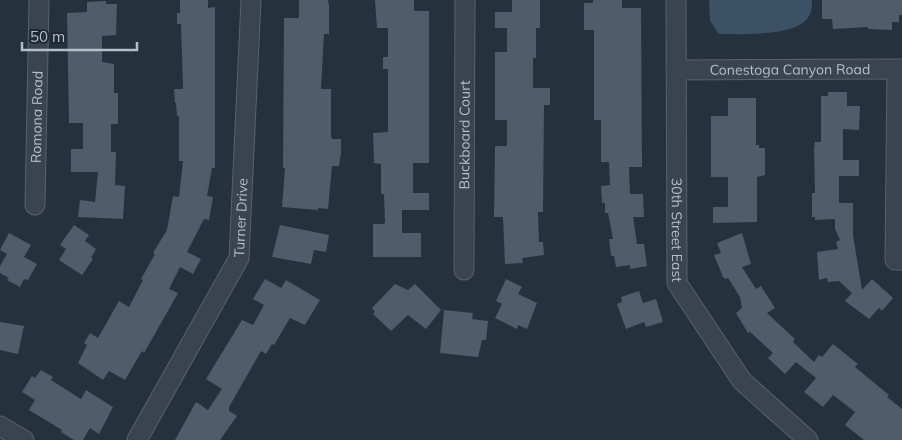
<svg xmlns="http://www.w3.org/2000/svg" width="902" height="440" viewBox="0 0 902 440" font-family="Mulish,sans-serif">
	<style>
		.water { fill: #3b5266 }
		.building { fill: #4e5d69 }
		.lines { fill: none; stroke-linecap: round; stroke-linejoin: round }
		.street-casing { stroke: #57626c; stroke-width: 21 }
		.street { stroke: #39444e; stroke-width: 19 }
		.labels { text-anchor: middle; stroke-width: 5; stroke-linejoin: round; paint-order: stroke }
		.street-label { font-size: 14px; fill: #b5bfc9; stroke: #1e2933 }
	</style>
	<rect width="100%" height="100%" fill="#25323e"/>
	<path class="water" d="M 812,0 C 812,4 812,12 809,16 C 798,37 740,34 719,34 L 710,21 L 709,0 Z"/>
	<g class="building">
		<polygon points="180,0 208,0 208,8 215,7 215,168 212,168 207,196 213,197 209,220 204,219 187,252 201,259 193,274 180,267 169,289 178,293 144,353 142,351 125,380 109,371 103,380 78,363 87,345 84,343 90,333 98,338 119,301 129,307 143,280 141,279 155,254 153,253 167,230 173,196 179,197 183,161 179,161 179,116 177,116 176,103 175,103 174,89 183,89 183,85 181,24 177,24 177,13 180,13"/>
		<polygon points="299,0 328,0 329,6 329,34 324,34 321,89 331,89 331,136 332,139 341,139 341,153 339,166 332,166 328,209 318,208 318,210 282,207 285,168 283,168 284,18 299,18"/>
		<polygon points="375,0 414,0 414,11 429,11 429,163 413,163 413,193 429,193 429,210 402,210 402,233 421,233 421,257 373,257 373,224 384,224 385,222 384,194 381,194 381,164 374,163 373,133 388,132 388,69 383,69 383,57 388,57 388,28 377,28"/>
		<polygon points="512,0 540,0 540,28 536,28 536,58 533,58 533,88 550,88 550,105 544,105 543,212 538,212 539,242 543,242 544,255 522,258 523,263 505,264 503,217 494,217 495,146 507,146 507,120 495,120 495,52 507,52 507,28 495,28 495,12 512,12"/>
		<polygon points="593,0 622,0 622,8 641,8 642,167 629,167 630,194 643,194 644,217 633,217 637,244 644,244 647,266 630,269 630,265 616,267 614,256 611,256 609,239 613,239 608,213 605,213 605,203 602,203 601,186 610,185 609,162 601,162 601,120 594,120 594,30 584,30 584,3 593,3"/>
		<polygon points="822,0 902,0 902,15 899,15 899,22 892,22 892,30 868,29 868,27 833,29 832,19 822,19"/>
		<polygon points="106,1 106,4 117,4 116,35 102,36 102,62 114,64 114,93 118,93 118,124 111,124 111,152 116,152 115,185 125,186 123,219 78,217 80,200 95,202 98,172 71,172 71,149 83,149 83,123 69,123 67,13 87,12 87,2"/>
		<polygon points="828,92 847,92 847,106 860,106 859,130 843,129 843,160 859,160 859,176 839,176 839,203 853,203 853,235 862,290 872,279 893,298 882,311 879,308 869,319 845,301 852,293 839,281 828,282 827,278 819,280 817,252 838,249 836,242 840,240 835,229 835,219 815,220 815,217 812,217 812,193 815,193 814,149 815,142 821,142 821,96 828,96"/>
		<polygon points="728,98 756,98 756,145 759,145 759,148 765,148 765,175 757,177 757,222 713,223 713,207 728,207 728,177 711,177 711,116 728,116"/>
		<polygon points="74,225 89,235 85,241 96,249 91,258 93,259 82,275 59,260 66,249 60,245"/>
		<polygon points="280,225 329,235 326,252 314,250 311,264 272,257"/>
		<polygon points="9,233 31,245 24,257 37,264 28,280 24,279 20,287 7,280 9,278 0,273 0,266 7,254 0,250"/>
		<polygon points="742,233 751,264 742,267 756,289 761,286 775,308 767,313 795,339 793,342 814,362 819,355 822,357 833,344 858,364 855,367 889,395 887,397 902,409 902,440 864,440 845,425 855,412 833,395 823,407 804,392 816,378 796,362 785,374 768,358 773,353 750,332 748,333 736,313 742,308 740,297 728,278 725,279 723,277 714,255 721,253 717,243"/>
		<polygon points="265,279 281,288 286,280 320,300 305,325 290,318 274,345 272,344 266,354 261,351 229,407 229,411 237,416 220,440 175,440 196,402 208,410 222,389 206,379 242,320 253,325 264,305 253,299"/>
		<polygon points="506,279 522,287 518,294 537,303 527,329 518,325 517,329 495,318 502,304 496,301"/>
		<polygon points="395,284 408,290 415,284 441,310 426,329 408,315 391,331 373,314 375,312 372,308"/>
		<polygon points="639,291 643,303 656,299 663,322 646,327 644,322 626,329 617,304 622,302 621,297"/>
		<polygon points="444,310 473,313 472,319 488,321 486,340 482,340 478,357 440,353"/>
		<polygon points="0,322 24,326 18,354 0,350"/>
		<polygon points="41,370 53,377 51,380 81,399 86,390 113,407 99,434 90,428 83,440 74,440 61,432 62,430 29,410 35,400 22,392 32,376 35,378"/>
	</g>
	<g class="lines">
		<defs>
			<g id="street">
				<path id="s1" d="M 676,0 L 677,283 L 742,381 L 808,440"/>
				<polyline points="897,69 895,260 902,260"/>
				<path id="s2" d="M 676,70 L 902,69"/>
				<path id="s3" d="M 35,205 L 39,0"/>
				<path id="s4" d="M 464,270 L 465,0"/>
				<polyline points="0,426 24,440"/>
				<path id="s5" d="M 137,440 L 239,258 L 251,0"/>
			</g>
		</defs>
		<use href="#street" class="street-casing"/>
		<use href="#street" class="street"/>
	</g>
	<g class="labels">
		<g class="street-label">
			<text dy="5" stroke="none"><textPath href="#s2" startOffset="114">Conestoga Canyon Road</textPath></text>
			<text dy="5" stroke="none"><textPath href="#s3" startOffset="88">Romona Road</textPath></text>
			<text dy="5" stroke="none"><textPath href="#s4" startOffset="135">Buckboard Court</textPath></text>
			<text dy="5" stroke="none"><textPath href="#s5" startOffset="249">Turner Drive</textPath></text>
			<text dy="5" stroke="none"><textPath href="#s1" startOffset="230">30th Street East</textPath></text>
		</g>
	</g>
	<path d="M22 42v8h115v-8" fill="none" stroke="#b5bfc9" stroke-width="2.5"/>
	<text x="30" y="42" font-size="15" fill="#b5bfc9" stroke="#1e2933" stroke-width="4" paint-order="stroke">50 m</text>
</svg>
